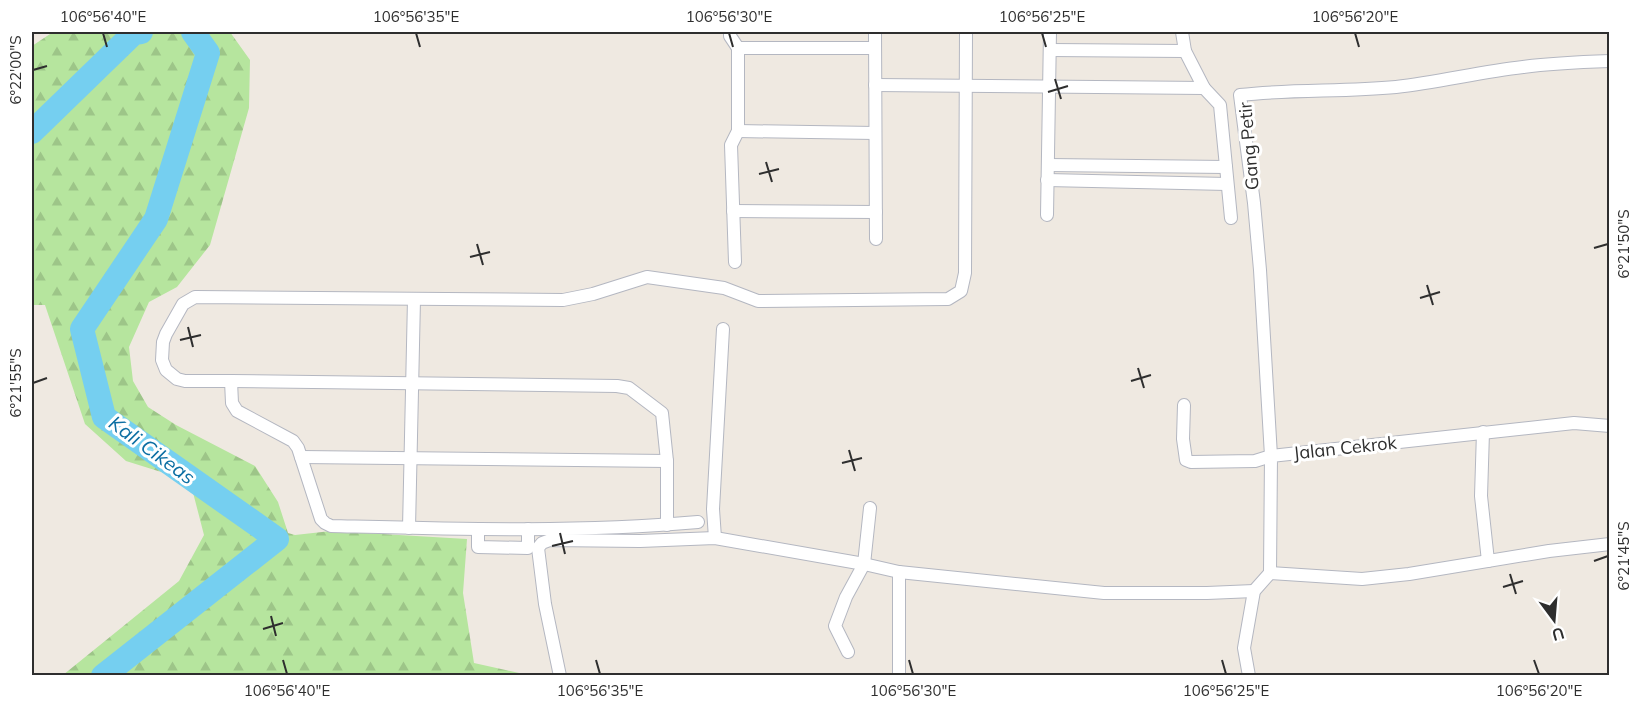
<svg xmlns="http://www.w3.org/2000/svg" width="1641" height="707" viewBox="0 0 1641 707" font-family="Mulish,sans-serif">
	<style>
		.forest { fill: url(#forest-firs) }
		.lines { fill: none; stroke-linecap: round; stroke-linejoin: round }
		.river { stroke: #75cff0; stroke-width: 24 }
		.minor-casing { stroke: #b4b7c1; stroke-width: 14 }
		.minor { stroke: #fff; stroke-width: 12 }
		.ticks { fill: none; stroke: #2e2e2e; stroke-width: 2 }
		.labels { text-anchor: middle; stroke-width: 6; stroke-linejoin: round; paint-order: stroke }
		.street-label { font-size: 18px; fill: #2e2e2e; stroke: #fff }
		.water-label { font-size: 20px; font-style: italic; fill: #0d6fa3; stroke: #fff }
		.neatline { fill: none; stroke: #2e2e2e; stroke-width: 2 }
		.ticks-label { font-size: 15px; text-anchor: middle; fill: #2e2e2e }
	</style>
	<defs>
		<pattern id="forest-firs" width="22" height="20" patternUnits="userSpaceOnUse" patternTransform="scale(1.5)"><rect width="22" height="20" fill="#b6e59e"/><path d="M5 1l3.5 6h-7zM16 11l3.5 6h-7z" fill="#9dc588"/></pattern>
	</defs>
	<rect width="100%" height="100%" fill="#efe9e1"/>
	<polygon class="forest" points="53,32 230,32 250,60 249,108 210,245 177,287 149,302 129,347 133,381 148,407 176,425 255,466 278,502 288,533 295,535 331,531 467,539 463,593 474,663 528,675 63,675 179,581 204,535 190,481 126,461 85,424 45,305 32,305 32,46"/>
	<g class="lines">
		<g class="river">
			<polyline points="32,132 134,33 141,32"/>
			<polyline points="103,676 277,539 104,417 82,329 156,219 208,53 193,32"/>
		</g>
		<defs>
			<g id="minor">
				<polyline points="730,32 730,36 738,48 738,131 731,145 735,262"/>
				<polyline points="875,32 876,239"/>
				<polyline points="1182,32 1185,51 1204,88 1220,105 1231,218"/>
				<polyline points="738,48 875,48"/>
				<polyline points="1050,50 1185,51"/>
				<polyline points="875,85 1204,88"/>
				<polyline points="738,131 875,133"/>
				<polyline points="1048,165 1226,167"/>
				<polyline points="1047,180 1227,184"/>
				<polyline points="733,211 876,212"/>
				<polyline points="1047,215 1050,32"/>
				<polyline points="231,381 617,386 629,388 662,413 667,461 667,525"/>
				<path d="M 1184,405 L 1183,439 L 1186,460 L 1191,462 L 1255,461 L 1271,456 L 1260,270 L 1254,203 L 1240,95 C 1292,89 1344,92 1396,87 C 1439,82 1480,72 1523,67 C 1552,63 1580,62 1610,61"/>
				<polyline points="1483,432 1481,496 1488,561"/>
				<polyline points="301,457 667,461"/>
				<path d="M 698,522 C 576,533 454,529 331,526 L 325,523 L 321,519 L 298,448 L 293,441 L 237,411 L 232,403 L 231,381 L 185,381 L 177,379 L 166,370 L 162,360 L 163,342 L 166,334 L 183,304 L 195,297 L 563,300 L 593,294 L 647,277 L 724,288 L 758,301 L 948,299 L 961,291 L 965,273 L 966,32"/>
				<polyline points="409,528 414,299"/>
				<polyline points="478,530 478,547 528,548 528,529"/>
				<polyline points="715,538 713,509 723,329"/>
				<polyline points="899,572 899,676"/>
				<polyline points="1270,573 1362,579 1409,574 1549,551 1610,544"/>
				<polyline points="848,652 835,626 846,597 864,564 870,508"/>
				<polyline points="560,676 545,604 538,548 542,543 550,540 640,541 715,538 864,564 899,572 1104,593 1207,593 1254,591"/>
				<polyline points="1249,676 1244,648 1254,591 1270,573 1271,456 1574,423 1610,426"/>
			</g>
		</defs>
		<use href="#minor" class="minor-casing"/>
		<use href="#minor" class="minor"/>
	</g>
	<path class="ticks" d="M 103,33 L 107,47M 416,33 L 420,47M 729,33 L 733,47M 1042,33 L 1046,47M 1355,33 L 1359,47M 33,70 L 47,66M 1055,79 L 1061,99M 1048,92 L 1068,86M 766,162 L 772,182M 759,174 L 779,169M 477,244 L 483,265M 1594,248 L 1608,244M 470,257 L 490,252M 1427,285 L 1433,305M 1420,298 L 1440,292M 188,327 L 193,347M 180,340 L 201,335M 1138,368 L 1144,388M 1131,381 L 1151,375M 33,383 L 47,378M 849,450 L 855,471M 842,463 L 862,458M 560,533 L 565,554M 552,546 L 573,541M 1594,561 L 1608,556M 1510,574 L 1516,594M 1503,587 L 1523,581M 271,616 L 276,636M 263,629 L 283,623M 283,660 L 287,674M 596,660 L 600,674M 909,660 L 913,674M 1222,660 L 1226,674M 1534,660 L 1539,674"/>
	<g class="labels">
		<g class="street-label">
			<text transform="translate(1249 146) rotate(-95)" y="6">Gang Petir</text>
			<text transform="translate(1345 448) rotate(-6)" y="6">Jalan Cekrok</text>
		</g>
		<g class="water-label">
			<text transform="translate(152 450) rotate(36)" y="7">Kali Cikeas</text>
		</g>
	</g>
	<rect width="1641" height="707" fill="none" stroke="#ffffff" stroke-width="66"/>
	<g transform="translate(1554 620) rotate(164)" stroke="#ffffff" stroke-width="4.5" paint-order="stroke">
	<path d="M0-4.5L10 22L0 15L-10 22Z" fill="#2e2e2e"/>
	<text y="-9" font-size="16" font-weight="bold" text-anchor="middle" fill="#2e2e2e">U</text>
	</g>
	<rect x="33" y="33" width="1575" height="641" class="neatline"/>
	<g class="ticks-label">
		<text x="103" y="22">106°56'40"E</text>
		<text x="416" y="22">106°56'35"E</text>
		<text x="729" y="22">106°56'30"E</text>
		<text x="1042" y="22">106°56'25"E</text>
		<text x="1355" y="22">106°56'20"E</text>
		<text transform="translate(16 70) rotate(-90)" y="5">6°22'00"S</text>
		<text transform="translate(1624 244) rotate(-90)" y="5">6°21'50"S</text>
		<text transform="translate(16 383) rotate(-90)" y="5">6°21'55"S</text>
		<text transform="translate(1624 556) rotate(-90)" y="5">6°21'45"S</text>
		<text x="287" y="696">106°56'40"E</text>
		<text x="600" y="696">106°56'35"E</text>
		<text x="913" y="696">106°56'30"E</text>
		<text x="1226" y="696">106°56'25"E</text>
		<text x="1539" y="696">106°56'20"E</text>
	</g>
</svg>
